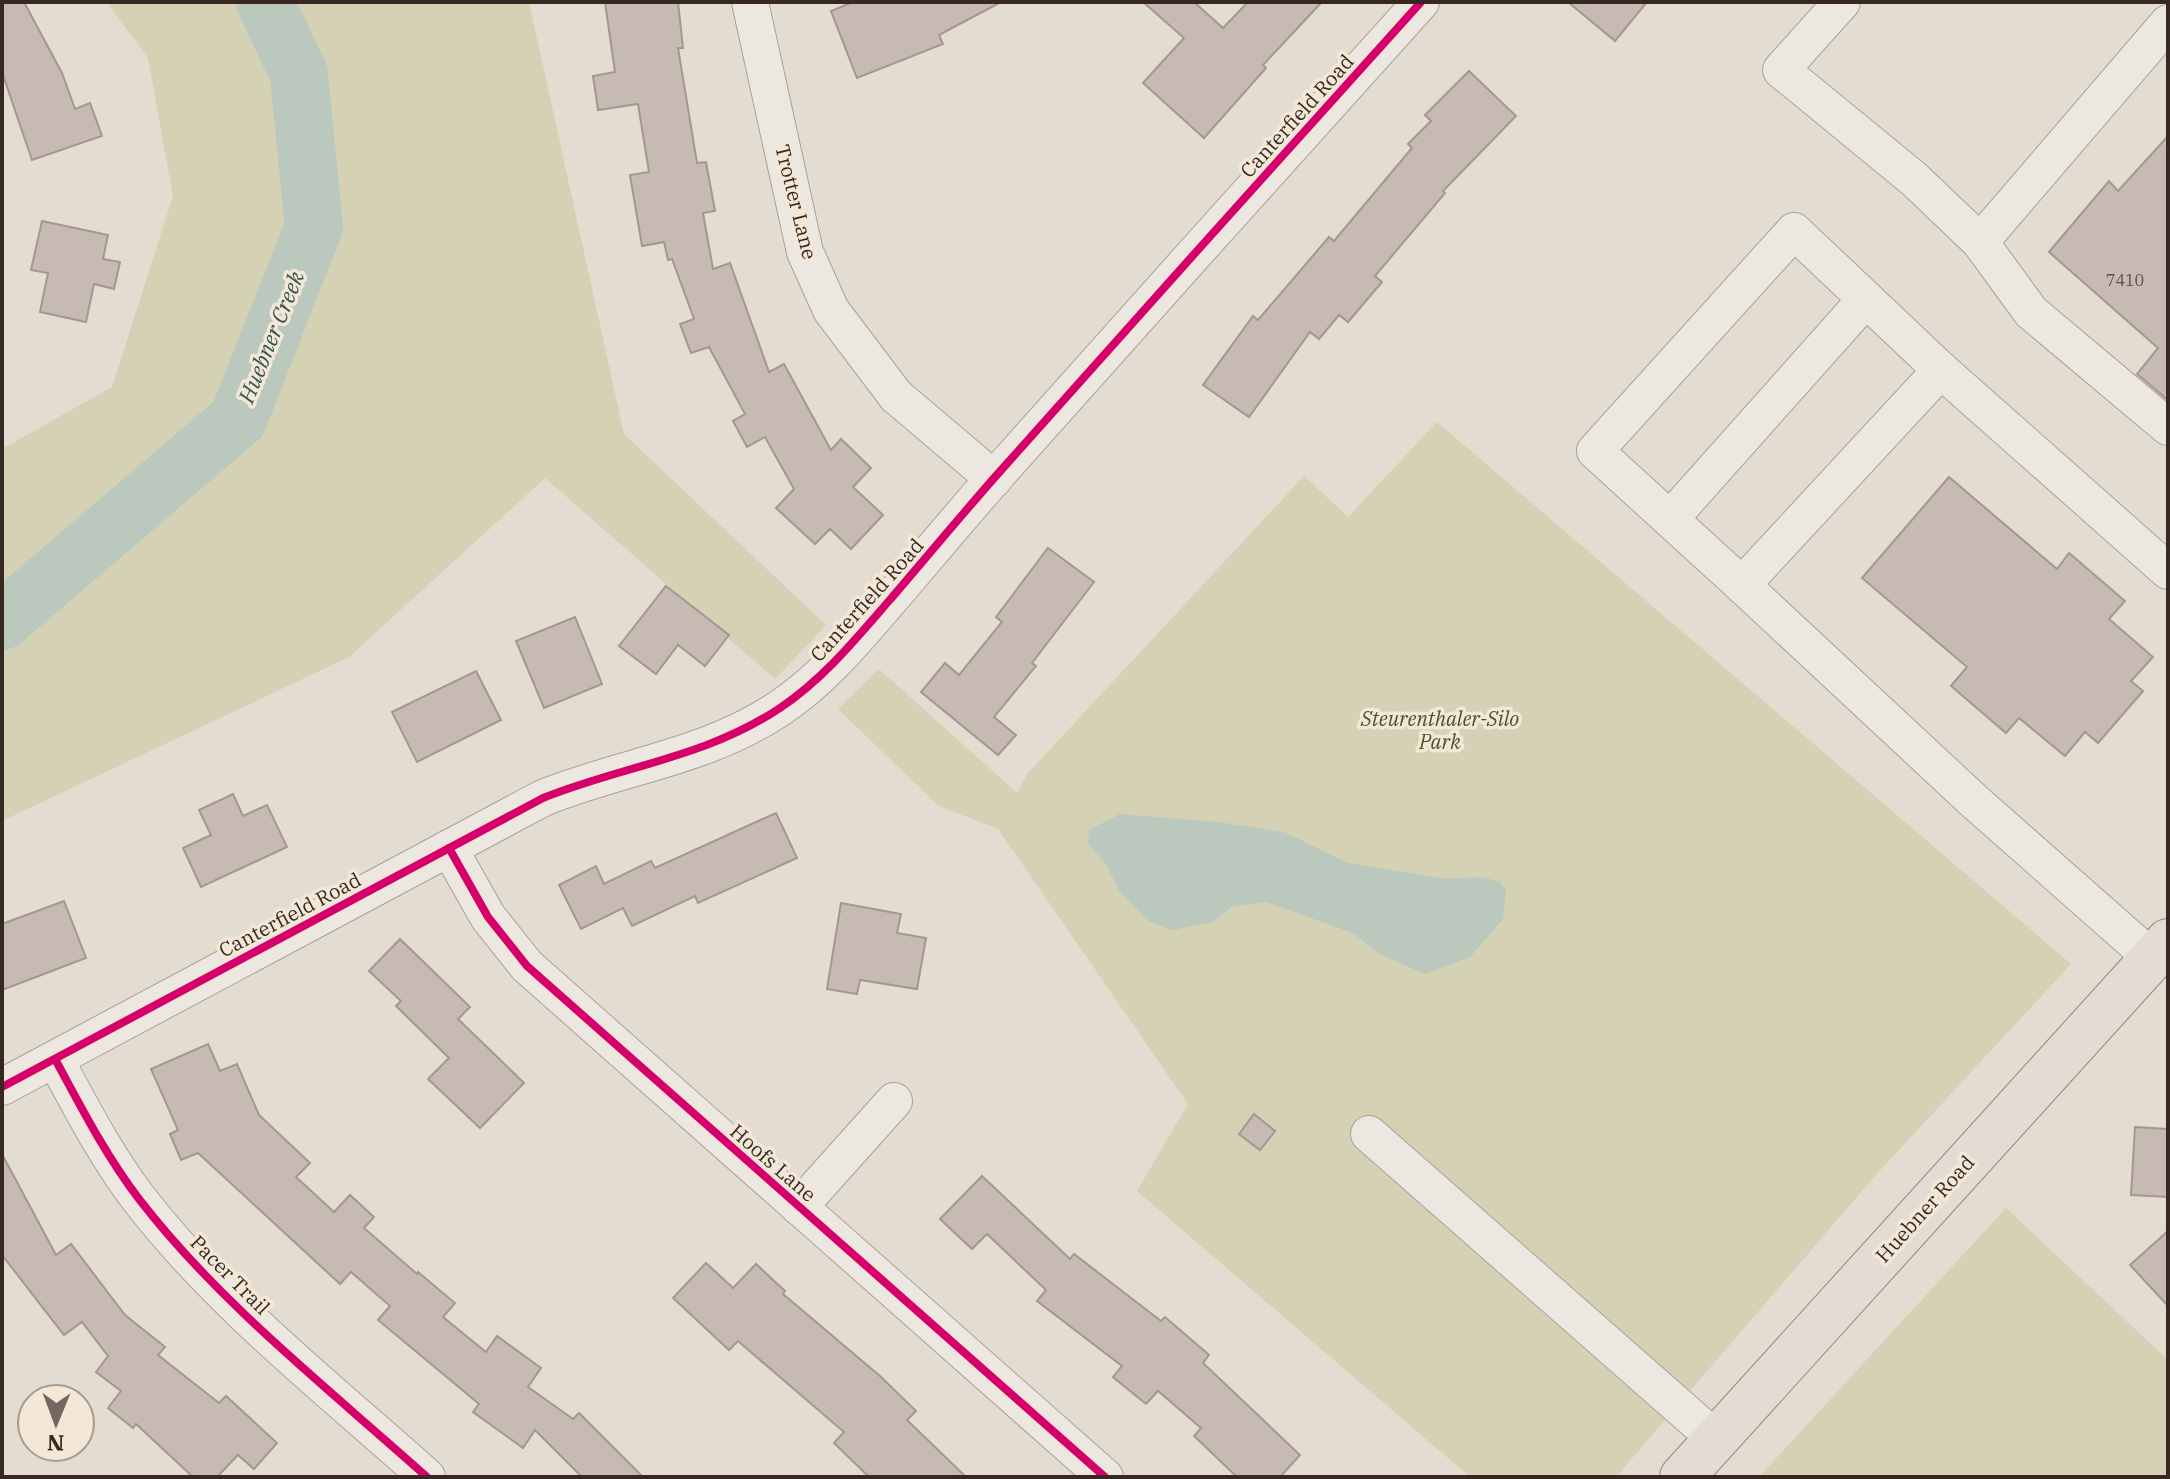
<svg xmlns="http://www.w3.org/2000/svg" width="2170" height="1479" viewBox="0 0 2170 1479" font-family="'IBM Plex Serif',serif">
	<style>
		.green { fill: #d4d1b4 }
		.water { fill: #bac8be }
		.lines { fill: none; stroke-linecap: round; stroke-linejoin: round }
		.river { stroke: #bac8be; stroke-width: 58 }
		.building { fill: #c6bab2; stroke: #a39890; stroke-width: 2 }
		.minor-casing { stroke: #a9a199; stroke-width: 38 }
		.major-casing { stroke: #8e8780; stroke-width: 46 }
		.minor { stroke: #ece7e1; stroke-width: 36 }
		.major { stroke: #e3dcd3; stroke-width: 44 }
		.cycleway-casing { stroke: #f3e8d7; stroke-width: 13 }
		.cycleway { stroke: #d6006c; stroke-width: 8 }
		.labels { text-anchor: middle; stroke-width: 7; stroke-linejoin: round; paint-order: stroke }
		.number-label { font-size: 16px; fill: #5b4d45 }
		.street-label { font-size: 20px; fill: #372921; stroke: #f3e8d7 }
		.park-label { font-size: 20px; font-style: italic; fill: #4c522a; stroke: #f3e8d7 }
		.water-label { font-size: 22px; font-style: italic; fill: #32554f; stroke: #f3e8d7 }
	</style>
	<rect width="100%" height="100%" fill="#e3dcd1"/>
	<g class="green">
		<polygon points="106,2 529,2 624,434 826,625 775,679 545,478 349,657 2,821 2,449 112,387 173,196 148,58"/>
		<polygon points="1437,422 2071,964 1874,1177 1616,1477 1470,1477 1137,1191 1188,1104 998,829 939,806 838,709 879,669 1017,793 1028,773 1304,476 1348,517"/>
		<polygon points="2006,1208 2168,1360 2168,1477 1759,1477"/>
	</g>
	<polygon class="water" points="1120,814 1218,822 1284,832 1348,863 1447,879 1482,877 1500,882 1506,890 1503,919 1470,957 1425,974 1382,955 1353,933 1266,902 1231,907 1212,922 1173,930 1149,922 1120,892 1106,864 1088,844 1089,830"/>
	<g class="lines">
		<polyline class="river" points="2,621 238,419 314,227 299,74 265,2"/>
	</g>
	<g class="building">
		<polygon points="2,2 24,2 62,73 75,109 90,103 102,136 32,160 2,72"/>
		<polygon points="605,2 678,2 683,48 678,48 697,163 706,162 715,211 703,213 713,269 730,263 769,372 784,364 831,450 841,439 871,468 853,487 883,515 851,549 830,529 815,544 776,508 794,489 765,437 747,447 733,421 745,414 709,347 691,353 680,324 694,319 672,259 668,260 664,242 642,246 630,175 649,172 638,104 598,110 593,76 615,72"/>
		<polygon points="853,2 1001,2 939,35 943,44 857,78 831,11"/>
		<polygon points="1143,2 1194,2 1223,28 1248,2 1322,2 1263,65 1266,68 1204,138 1143,83 1184,38"/>
		<polygon points="1568,2 1647,2 1615,41"/>
		<polygon points="1469,71 1516,116 1443,191 1445,193 1375,276 1382,282 1348,322 1339,315 1319,339 1310,332 1249,417 1203,385 1253,316 1258,320 1329,237 1334,241 1412,148 1408,144 1431,121 1425,115"/>
		<polygon points="2168,136 2168,400 2137,374 2158,348 2049,252 2109,181 2118,191"/>
		<polygon points="42,221 108,235 103,259 120,262 114,289 94,284 86,322 40,312 48,273 31,270"/>
		<polygon points="1949,477 2057,569 2069,553 2125,601 2109,619 2153,657 2131,681 2143,691 2098,743 2085,732 2065,756 2019,718 2006,733 1951,686 1967,667 1862,578"/>
		<polygon points="1048,548 1094,582 1032,663 1036,666 994,717 1016,735 998,755 921,692 945,663 959,675 1002,622 996,617"/>
		<polygon points="666,586 729,635 705,666 678,645 656,674 619,646"/>
		<polygon points="575,617 602,684 544,708 516,641"/>
		<polygon points="476,671 501,720 417,762 392,712"/>
		<polygon points="233,794 243,816 267,805 287,847 201,887 183,848 211,835 199,810"/>
		<polygon points="776,813 797,858 698,903 695,896 632,926 623,908 581,929 559,885 596,866 604,884 651,861 655,868"/>
		<polygon points="64,901 86,958 2,990 2,924"/>
		<polygon points="841,903 901,914 897,933 926,938 917,989 860,980 857,994 827,989"/>
		<polygon points="400,939 470,1007 458,1019 524,1083 480,1128 428,1079 449,1058 396,1006 401,1001 369,971"/>
		<polygon points="208,1044 220,1071 237,1064 259,1115 310,1163 296,1177 334,1212 350,1195 374,1217 364,1228 417,1274 418,1272 455,1303 443,1317 486,1352 497,1336 541,1368 528,1387 573,1419 579,1413 643,1477 582,1477 535,1430 523,1448 473,1412 479,1404 378,1320 390,1306 351,1272 340,1284 198,1153 181,1160 170,1134 178,1130 151,1069"/>
		<polygon points="1254,1114 1275,1131 1260,1150 1239,1134"/>
		<polygon points="2135,1127 2168,1129 2168,1197 2131,1195"/>
		<polygon points="2,1154 56,1255 71,1244 125,1315 165,1347 158,1355 219,1403 226,1396 277,1443 254,1469 238,1455 217,1477 193,1477 136,1424 133,1428 108,1408 121,1391 96,1372 108,1356 82,1322 64,1335 2,1255"/>
		<polygon points="982,1176 1070,1259 1074,1254 1161,1321 1165,1317 1209,1355 1203,1363 1300,1455 1280,1477 1237,1477 1194,1436 1201,1428 1158,1391 1146,1404 1113,1377 1122,1366 1037,1301 1046,1290 987,1234 972,1249 940,1219"/>
		<polygon points="2168,1231 2168,1306 2130,1265"/>
		<polygon points="706,1263 733,1288 756,1264 785,1291 783,1294 880,1376 916,1411 907,1420 966,1477 869,1477 834,1443 844,1432 738,1341 729,1350 673,1298"/>
	</g>
	<g class="lines">
		<defs>
			<g id="minor">
				<polyline points="750,2 805,252 831,310 896,396 994,479"/>
				<polyline points="1842,2 1781,70 1914,179 1980,242 2031,312 2168,427"/>
				<polyline points="1980,242 2168,23"/>
				<polyline points="1670,519 1866,299"/>
				<polyline points="1742,585 1595,451 1794,231 1941,370"/>
				<polyline points="449,848 488,917 527,966 1105,1477"/>
				<polyline points="2152,958 1974,801 1742,585 1941,370 2168,571"/>
				<path d="M 55,1059 C 81,1107 106,1156 139,1199 C 220,1304 329,1389 427,1477"/>
				<path d="M 2,1087 L 543,798 C 625,765 705,758 780,708 C 823,679 855,640 888,602 C 924,560 959,518 995,477 C 1136,318 1279,160 1421,2"/>
				<polyline points="1369,1134 1716,1439"/>
				<polyline points="799,1207 894,1101"/>
			</g>
			<polyline id="major" points="1682,1477 2168,941"/>
		</defs>
		<use href="#minor" class="minor-casing"/>
		<use href="#major" class="major-casing"/>
		<use href="#minor" class="minor"/>
		<use href="#major" class="major"/>
		<defs>
			<g id="cycleway">
				<polyline points="449,848 488,917 527,966 1105,1477"/>
				<path d="M 55,1059 C 81,1107 106,1156 139,1199 C 220,1304 329,1389 427,1477"/>
				<path d="M 2,1087 L 543,798 C 625,765 705,758 780,708 C 823,679 855,640 888,602 C 924,560 959,518 995,477 C 1136,318 1279,160 1421,2"/>
			</g>
		</defs>
		<use href="#cycleway" class="cycleway-casing"/>
		<use href="#cycleway" class="cycleway"/>
	</g>
	<g class="labels">
		<g class="number-label">
			<text x="2125" y="286">7410</text>
		</g>
		<g class="street-label">
			<text transform="translate(1297 116) rotate(-48)" y="7">Canterfield Road</text>
			<text transform="translate(796 202) rotate(76)" y="7">Trotter Lane</text>
			<text transform="translate(867 600) rotate(-48)" y="7">Canterfield Road</text>
			<text transform="translate(290 915) rotate(-28)" y="7">Canterfield Road</text>
			<text transform="translate(773 1163) rotate(41)" y="7">Hoofs Lane</text>
			<text transform="translate(1925 1209) rotate(-48)" y="7">Huebner Road</text>
			<text transform="translate(230 1275) rotate(45)" y="7">Pacer Trail</text>
		</g>
		<g class="park-label">
			<text x="1440" y="726">Steurenthaler-Silo<tspan x="1440" dy="23">Park</tspan></text>
		</g>
		<g class="water-label">
			<text transform="translate(271 337) rotate(-68)" y="8">Huebner Creek</text>
		</g>
	</g>
	<rect width="2170" height="1479" fill="none" stroke="#372921" stroke-width="8"/>
	<g transform="translate(56 1423) rotate(181)"><circle r="38" fill="#f3e8d7" stroke="#a89c8e" stroke-width="2"/>
	<path d="M0-6L14 30L0 20L-14 30Z" fill="#73685f"/>
	<text y="-12" font-size="22" font-weight="bold" text-anchor="middle" fill="#372921">N</text>
	</g>
</svg>
